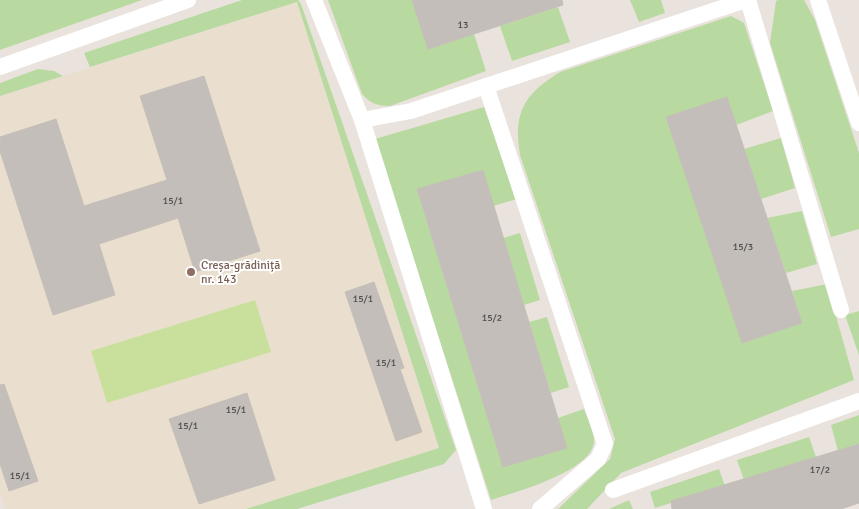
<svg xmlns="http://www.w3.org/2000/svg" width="859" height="509" viewBox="0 0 859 509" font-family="Signika,sans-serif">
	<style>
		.education { fill: #eadfce }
		.green { fill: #b8daa0 }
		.pitch { fill: #c9e09d }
		.building { fill: #c3beb9; stroke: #c5bfb7 }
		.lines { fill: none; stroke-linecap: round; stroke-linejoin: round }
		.lane { stroke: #fff; stroke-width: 16 }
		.education-dot { fill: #8d6e63; stroke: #fff; stroke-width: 2 }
		.labels { text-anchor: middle; stroke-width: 4; stroke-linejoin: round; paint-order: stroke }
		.number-label { font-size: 10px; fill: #504f4e }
		.education-label { font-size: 12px; fill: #785e54; stroke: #fff; text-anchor: start }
	</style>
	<rect width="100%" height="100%" fill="#eae3dd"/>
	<polygon class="education" points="297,2 439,448 246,509 5,509 0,494 0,96"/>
	<g class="green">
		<polygon points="0,0 142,0 0,50"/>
		<polygon points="242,0 298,0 301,4 456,450 444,464 297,509 246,509 439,448 297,2 90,67 84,53"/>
		<path d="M 328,0 L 412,0 L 474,34 L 486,71 L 390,106 C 377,106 370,103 362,94 Z"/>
		<polygon points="630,0 661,0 665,13 639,22"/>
		<polygon points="778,0 804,0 815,20 859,153 859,229 831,237 770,43 776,1"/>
		<polygon points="558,7 570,42 512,61 500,26"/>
		<path d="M 731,16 L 744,23 L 773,111 L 736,125 L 667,117 L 742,343 L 802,323 L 792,291 L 827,284 L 854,380 L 621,473 L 587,509 L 558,509 L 610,459 L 615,439 L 520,155 C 513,113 524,94 560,72 Z"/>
		<polygon points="38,69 54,71 63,76 0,96 0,83"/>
		<path d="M 484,107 L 517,199 L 493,206 L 482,170 L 417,190 L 503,467 L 567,448 L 558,418 L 584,409 C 587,418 595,433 594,442 C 591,472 515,492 491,500 L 375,139 Z"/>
		<polygon points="781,138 795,188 761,199 744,149"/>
		<polygon points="802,211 817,264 786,273 767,218"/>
		<polygon points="520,233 540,300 524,305 503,238"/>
		<polygon points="859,311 859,355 845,315"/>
		<polygon points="547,317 569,387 551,393 529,322"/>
		<polygon points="859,415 859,448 857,444 838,451 831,425"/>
		<polygon points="809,437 816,457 744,480 737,460"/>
		<polygon points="719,469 725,486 655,508 650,492"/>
		<polygon points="629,500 633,509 609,509"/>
	</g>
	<polygon class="pitch" points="255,300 271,352 107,403 91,351"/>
	<g class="building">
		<polygon points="412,0 562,0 563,5 428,49"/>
		<polygon points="204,76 260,251 195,272 178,218 99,244 115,295 53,315 0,151 0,137 56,119 84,206 167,180 140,96"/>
		<polygon points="727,97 802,323 742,343 666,117"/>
		<polygon points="483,170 567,448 503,467 417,189"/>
		<polygon points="374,282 404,368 400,369 422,432 396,441 345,292"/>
		<polygon points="4,384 38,481 9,491 0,464 0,385"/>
		<polygon points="247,393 275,480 199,504 169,419"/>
		<polygon points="859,444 859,503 841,509 672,509 671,501"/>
	</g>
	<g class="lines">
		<g class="lane">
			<polyline points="314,0 362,120 411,111 746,0"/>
			<polyline points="748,0 841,310"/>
			<polyline points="818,0 859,123"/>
			<polyline points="0,67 188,0"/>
			<polyline points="486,86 605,444 598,459 540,509"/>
			<polyline points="362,120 484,509"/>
			<polyline points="613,490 859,401"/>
		</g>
	</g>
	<circle class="education-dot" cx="191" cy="272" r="5"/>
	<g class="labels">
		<g class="number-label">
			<text x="463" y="28">13</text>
			<text x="173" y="204">15/1</text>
			<text x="743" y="250">15/3</text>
			<text x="363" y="302">15/1</text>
			<text x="492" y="321">15/2</text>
			<text x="386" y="366">15/1</text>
			<text x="236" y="413">15/1</text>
			<text x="188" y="429">15/1</text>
			<text x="820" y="473">17/2</text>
			<text x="20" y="479">15/1</text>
		</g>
		<g class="education-label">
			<text x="201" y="269">Creșa-grădiniță<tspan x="201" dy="14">nr. 143</tspan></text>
		</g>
	</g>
</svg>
